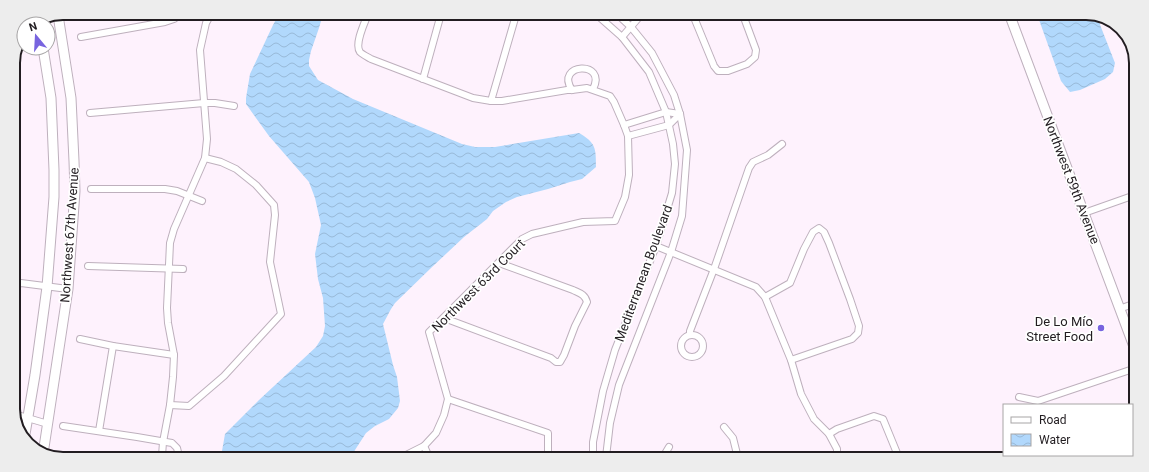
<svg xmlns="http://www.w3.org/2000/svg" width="1149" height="472" viewBox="0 0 1149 472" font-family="Roboto,sans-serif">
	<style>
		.water { fill: url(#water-waves) }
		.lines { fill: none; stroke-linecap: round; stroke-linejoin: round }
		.street-casing { stroke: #beb0bd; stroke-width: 8 }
		.secondary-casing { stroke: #beb0bd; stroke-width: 11 }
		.street { stroke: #fff; stroke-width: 6 }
		.secondary { stroke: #fff; stroke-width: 9 }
		.poi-dot { fill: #7864df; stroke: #fff; stroke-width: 1.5 }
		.labels { text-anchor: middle; stroke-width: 3.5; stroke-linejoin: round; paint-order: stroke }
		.street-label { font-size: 13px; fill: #221d21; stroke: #fff }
		.poi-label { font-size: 13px; fill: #221d21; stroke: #fff; text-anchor: end }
		.rim { fill: none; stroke: #221d21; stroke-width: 2 }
	</style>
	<defs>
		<pattern id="water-waves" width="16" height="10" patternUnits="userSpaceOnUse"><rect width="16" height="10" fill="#b1d8fc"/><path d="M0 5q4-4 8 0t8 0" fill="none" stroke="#98b9d8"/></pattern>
	</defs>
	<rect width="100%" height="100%" fill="#fef2fd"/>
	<g class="water">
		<path d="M 279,14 L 323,14 L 319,28 L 311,51 L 309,60 L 309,66 L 318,80 L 353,99 L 462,144 L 475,147 L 495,147 L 579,133 C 596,143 596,148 596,167 L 582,179 L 570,182 L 548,189 L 517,197 L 506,202 L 493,211 L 487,219 L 464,237 L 431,268 L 395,303 L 391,309 L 383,324 L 393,365 L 397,377 L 400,401 L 398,408 L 389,419 L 375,426 L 366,433 L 355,450 L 352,456 L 223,456 L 222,451 L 225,434 L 259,400 L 316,347 L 323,336 L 325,326 L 323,298 L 318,279 L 315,254 L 321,225 L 315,198 L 309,182 L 269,136 L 246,104 L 246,98 L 250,74 L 273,25 Z"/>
		<polygon points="1038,17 1097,17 1115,63 1113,72 1105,79 1080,90 1070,92 1061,81"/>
	</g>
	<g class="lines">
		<defs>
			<g id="street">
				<path d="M 368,14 C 365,22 354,44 360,52 C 363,55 368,57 371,59 L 473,98 L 491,101 L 502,101 L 567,90 L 572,90 L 587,88 L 610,96 L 614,102 L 624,125 L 628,136 L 629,175 L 625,197 L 615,221 L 583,222 L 532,234 L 522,239 L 429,332 L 448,399 L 444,415 L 436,433 L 424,446 L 408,454 L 406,457"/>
				<polyline points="693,15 714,66 718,71 728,71 747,64 755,57 756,50 743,15"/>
				<polyline points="81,37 165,22 174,19 182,13"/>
				<polyline points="622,37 641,15"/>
				<polyline points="423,79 441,14"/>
				<path d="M 572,90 C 554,63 608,60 593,89"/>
				<polyline points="491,101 516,15"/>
				<polyline points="90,113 204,103 215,103 234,106"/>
				<polyline points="624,125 666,112 680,114"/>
				<polyline points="628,136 669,125 680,114"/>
				<polyline points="91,189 165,189 177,191 202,201"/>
				<polyline points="1084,213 1135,195"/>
				<polyline points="656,246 756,287 765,297 791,360 801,394 814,419 829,434 837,449 837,458"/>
				<polyline points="88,266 183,269"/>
				<polyline points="13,284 21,283 68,289"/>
				<polyline points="765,297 790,283 804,249 813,232 819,228 824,232 829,243 850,299 859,326 858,333 852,339 791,360"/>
				<polyline points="1119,309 1133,304"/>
				<path d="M 444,318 L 551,358 L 556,362 L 560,362 L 564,355 L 575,326 L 587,302 C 585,294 579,293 573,290 L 499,263"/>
				<polyline points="690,334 690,331 714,269 749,168 753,162 768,155 782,144"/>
				<circle cx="692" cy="346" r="11"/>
				<polyline points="80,339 113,346 174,355"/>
				<polyline points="1019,397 1038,401 1133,369"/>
				<polyline points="448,399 548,433 548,457"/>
				<polyline points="170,405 189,406 224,376 281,314 270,262 275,215 274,205 256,185 236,169 221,162 205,158"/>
				<polyline points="14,414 48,424"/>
				<polyline points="63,426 137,437 172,443 177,448 179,456"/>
				<polyline points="724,427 733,438 738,458"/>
				<polyline points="99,431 113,346"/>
				<polyline points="829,434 837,429 874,416 883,419 899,458"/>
				<polyline points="424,446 429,457"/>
				<polyline points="162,456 163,442 170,405 173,377 174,355 168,323 167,308 170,243 174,229 205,158 207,139 200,50 206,23 211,14"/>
				<polyline points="593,457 593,442 603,391 615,350 656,246 672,193 675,164 673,144 666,112 649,72 622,37 597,15"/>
				<polyline points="606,457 610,423 619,385 671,252 682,216 687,150 680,114 674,95 652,53 631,27 618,15"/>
				<polyline points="663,457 669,447"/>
			</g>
			<g id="secondary">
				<polyline points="1010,16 1133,344"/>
				<polyline points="40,23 40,24"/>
				<polyline points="24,440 35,375 47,287 54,197 54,170 51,98 43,48"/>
				<polyline points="43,454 68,289 75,191 74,161 71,98 58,15"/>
			</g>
		</defs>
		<use href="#street" class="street-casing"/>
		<use href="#secondary" class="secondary-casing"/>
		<use href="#street" class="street"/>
		<use href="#secondary" class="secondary"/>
	</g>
	<circle class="poi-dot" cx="1101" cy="328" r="4"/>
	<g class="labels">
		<g class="street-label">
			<text transform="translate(1072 180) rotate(69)" y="5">Northwest 59th Avenue</text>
			<text transform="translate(69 235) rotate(-86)" y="5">Northwest 67th Avenue</text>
			<text transform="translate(643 273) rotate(-70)" y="5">Mediterranean Boulevard</text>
			<text transform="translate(478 285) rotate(-45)" y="5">Northwest 63rd Court</text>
		</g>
		<g class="poi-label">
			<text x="1093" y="326">De Lo Mío<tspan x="1093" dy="15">Street Food</tspan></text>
		</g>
	</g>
	<path d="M0 0H1149V472H0ZM63 20H1086A43 43 0 0 1 1129 63V409A43 43 0 0 1 1086 452H63A43 43 0 0 1 20 409V63A43 43 0 0 1 63 20Z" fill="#ededed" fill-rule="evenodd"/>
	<path class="rim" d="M63 20H1086A43 43 0 0 1 1129 63V409A43 43 0 0 1 1086 452H63A43 43 0 0 1 20 409V63A43 43 0 0 1 63 20Z"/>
	<rect x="1003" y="404" width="130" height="52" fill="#ffffff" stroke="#a7a5a6"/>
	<rect x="1011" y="417" width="20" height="6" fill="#ffffff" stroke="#a7a5a6"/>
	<text x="1039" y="424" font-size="12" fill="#221d21">Road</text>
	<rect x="1011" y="434" width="20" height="12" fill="url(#water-waves)" stroke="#a7a5a6"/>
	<text x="1039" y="444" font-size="12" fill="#221d21">Water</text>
	<g transform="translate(36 36) rotate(342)"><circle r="19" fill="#ffffff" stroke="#a7a5a6"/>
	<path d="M0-3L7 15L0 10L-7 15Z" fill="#7864df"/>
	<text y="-6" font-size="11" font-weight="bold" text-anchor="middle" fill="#221d21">N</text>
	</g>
</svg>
